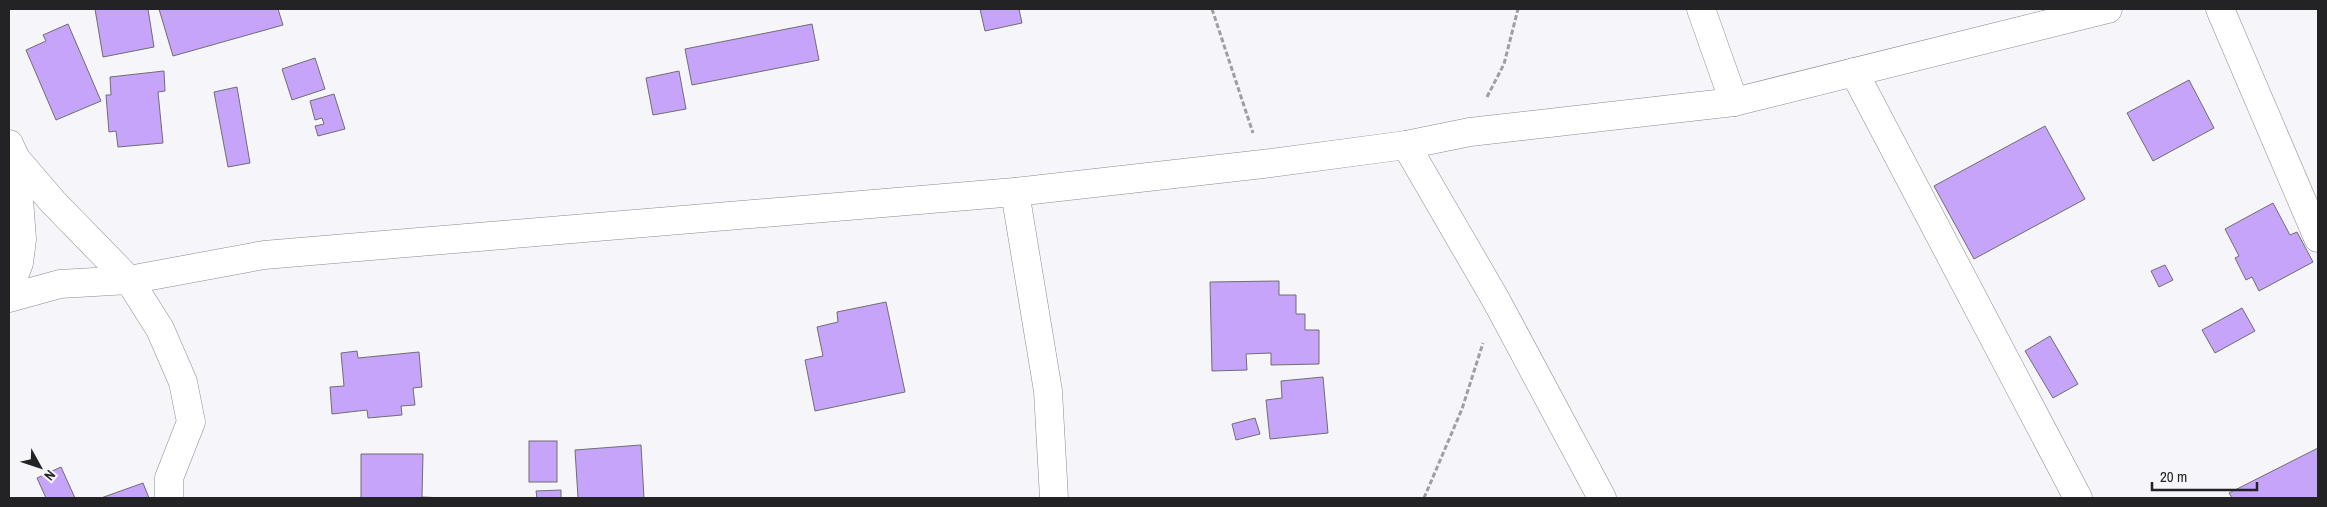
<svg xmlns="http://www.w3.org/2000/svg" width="2327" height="507" viewBox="0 0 2327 507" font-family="'Archivo Narrow',sans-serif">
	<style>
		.building { fill: #c6a4fa; stroke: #6f6e71 }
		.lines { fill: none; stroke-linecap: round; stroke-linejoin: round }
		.minor-casing { stroke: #8b8a8e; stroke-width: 29 }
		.path { stroke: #9f9ea1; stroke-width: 3; stroke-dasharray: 5 2.5; stroke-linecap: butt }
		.minor { stroke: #fff; stroke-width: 28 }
	</style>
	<rect width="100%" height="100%" fill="#f6f5f9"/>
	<g class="building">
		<polygon points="95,9 148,9 154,47 103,57"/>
		<polygon points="159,9 278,9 283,25 173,56"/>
		<polygon points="980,9 1019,9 1022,23 985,31"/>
		<polygon points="68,24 101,101 56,120 26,50 46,41 43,35"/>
		<polygon points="812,24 819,60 692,85 685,49"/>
		<polygon points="315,58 325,89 292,100 282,69"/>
		<polygon points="164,71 165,91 158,92 163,143 118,147 116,131 109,132 106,95 111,95 110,77"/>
		<polygon points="679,71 686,109 653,115 646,78"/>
		<polygon points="2189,80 2214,128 2153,161 2127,113"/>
		<polygon points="237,87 250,163 228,167 214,92"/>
		<polygon points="334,94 345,129 318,136 315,126 324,124 322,118 315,120 310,101"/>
		<polygon points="2045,126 2085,199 1974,259 1934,186"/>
		<polygon points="2273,203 2290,235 2297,232 2313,262 2259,291 2252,277 2246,280 2235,258 2239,256 2225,229"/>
		<polygon points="2165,265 2173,280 2159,287 2151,271"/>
		<polygon points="1279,281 1279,295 1296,295 1296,314 1305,314 1305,330 1319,330 1319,364 1271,365 1271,353 1246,354 1247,370 1212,371 1210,282"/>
		<polygon points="886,302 905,392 815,411 805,360 823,356 817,327 838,322 837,312"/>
		<polygon points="2242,308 2255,331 2215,353 2202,330"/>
		<polygon points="2050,336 2078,384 2053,398 2025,351"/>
		<polygon points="357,351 358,358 419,352 422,387 413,388 415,405 401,406 402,415 368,418 367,410 332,414 330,387 344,386 341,353"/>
		<polygon points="1323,377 1328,433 1270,439 1266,400 1282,398 1281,381"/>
		<polygon points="1255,418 1260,434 1236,440 1232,424"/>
		<rect x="529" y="441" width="28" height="41"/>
		<polygon points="641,445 644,498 578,498 575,450"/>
		<polygon points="2318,448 2318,498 2232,498 2229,493"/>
		<polygon points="361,454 423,454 422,497 446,498 361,498"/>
		<polygon points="61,467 75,498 46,498 37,478"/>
		<polygon points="143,483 149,498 101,498"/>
		<polygon points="561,490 561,498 537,498 536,491"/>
	</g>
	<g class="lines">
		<defs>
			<g id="minor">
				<polyline points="1701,9 1734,102"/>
				<polyline points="2220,9 2318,238"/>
				<polyline points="1854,72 2078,498"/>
				<polyline points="9,144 16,159 53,202 129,280 160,329 183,382 191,422 169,478 169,498"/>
				<polyline points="1406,145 1496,300 1602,498"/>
				<polyline points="1015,192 1048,391 1054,498"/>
				<polyline points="9,289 19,263 22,239 16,159"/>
				<polyline points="9,298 60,284 129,280 264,255 1015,192 1263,164 1406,145 1470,132 1734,102 2108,9"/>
			</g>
		</defs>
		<use href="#minor" class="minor-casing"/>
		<g class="path">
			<polyline points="1212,9 1253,133"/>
			<polyline points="1487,97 1504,64 1518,9"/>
			<polyline points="1424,498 1462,409 1483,343"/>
		</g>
		<use href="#minor" class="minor"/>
	</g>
	<rect width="2327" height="507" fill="none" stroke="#232224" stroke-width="20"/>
	<g transform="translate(40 467) rotate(130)" stroke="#f6f5f9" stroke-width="4" paint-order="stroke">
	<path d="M0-4L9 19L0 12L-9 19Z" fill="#232224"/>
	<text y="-8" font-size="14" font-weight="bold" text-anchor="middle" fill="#232224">N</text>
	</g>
	<path d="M2152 482v8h105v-8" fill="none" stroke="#232224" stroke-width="2.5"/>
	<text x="2160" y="482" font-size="15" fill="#232224" stroke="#f6f5f9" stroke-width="4" paint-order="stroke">20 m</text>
</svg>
